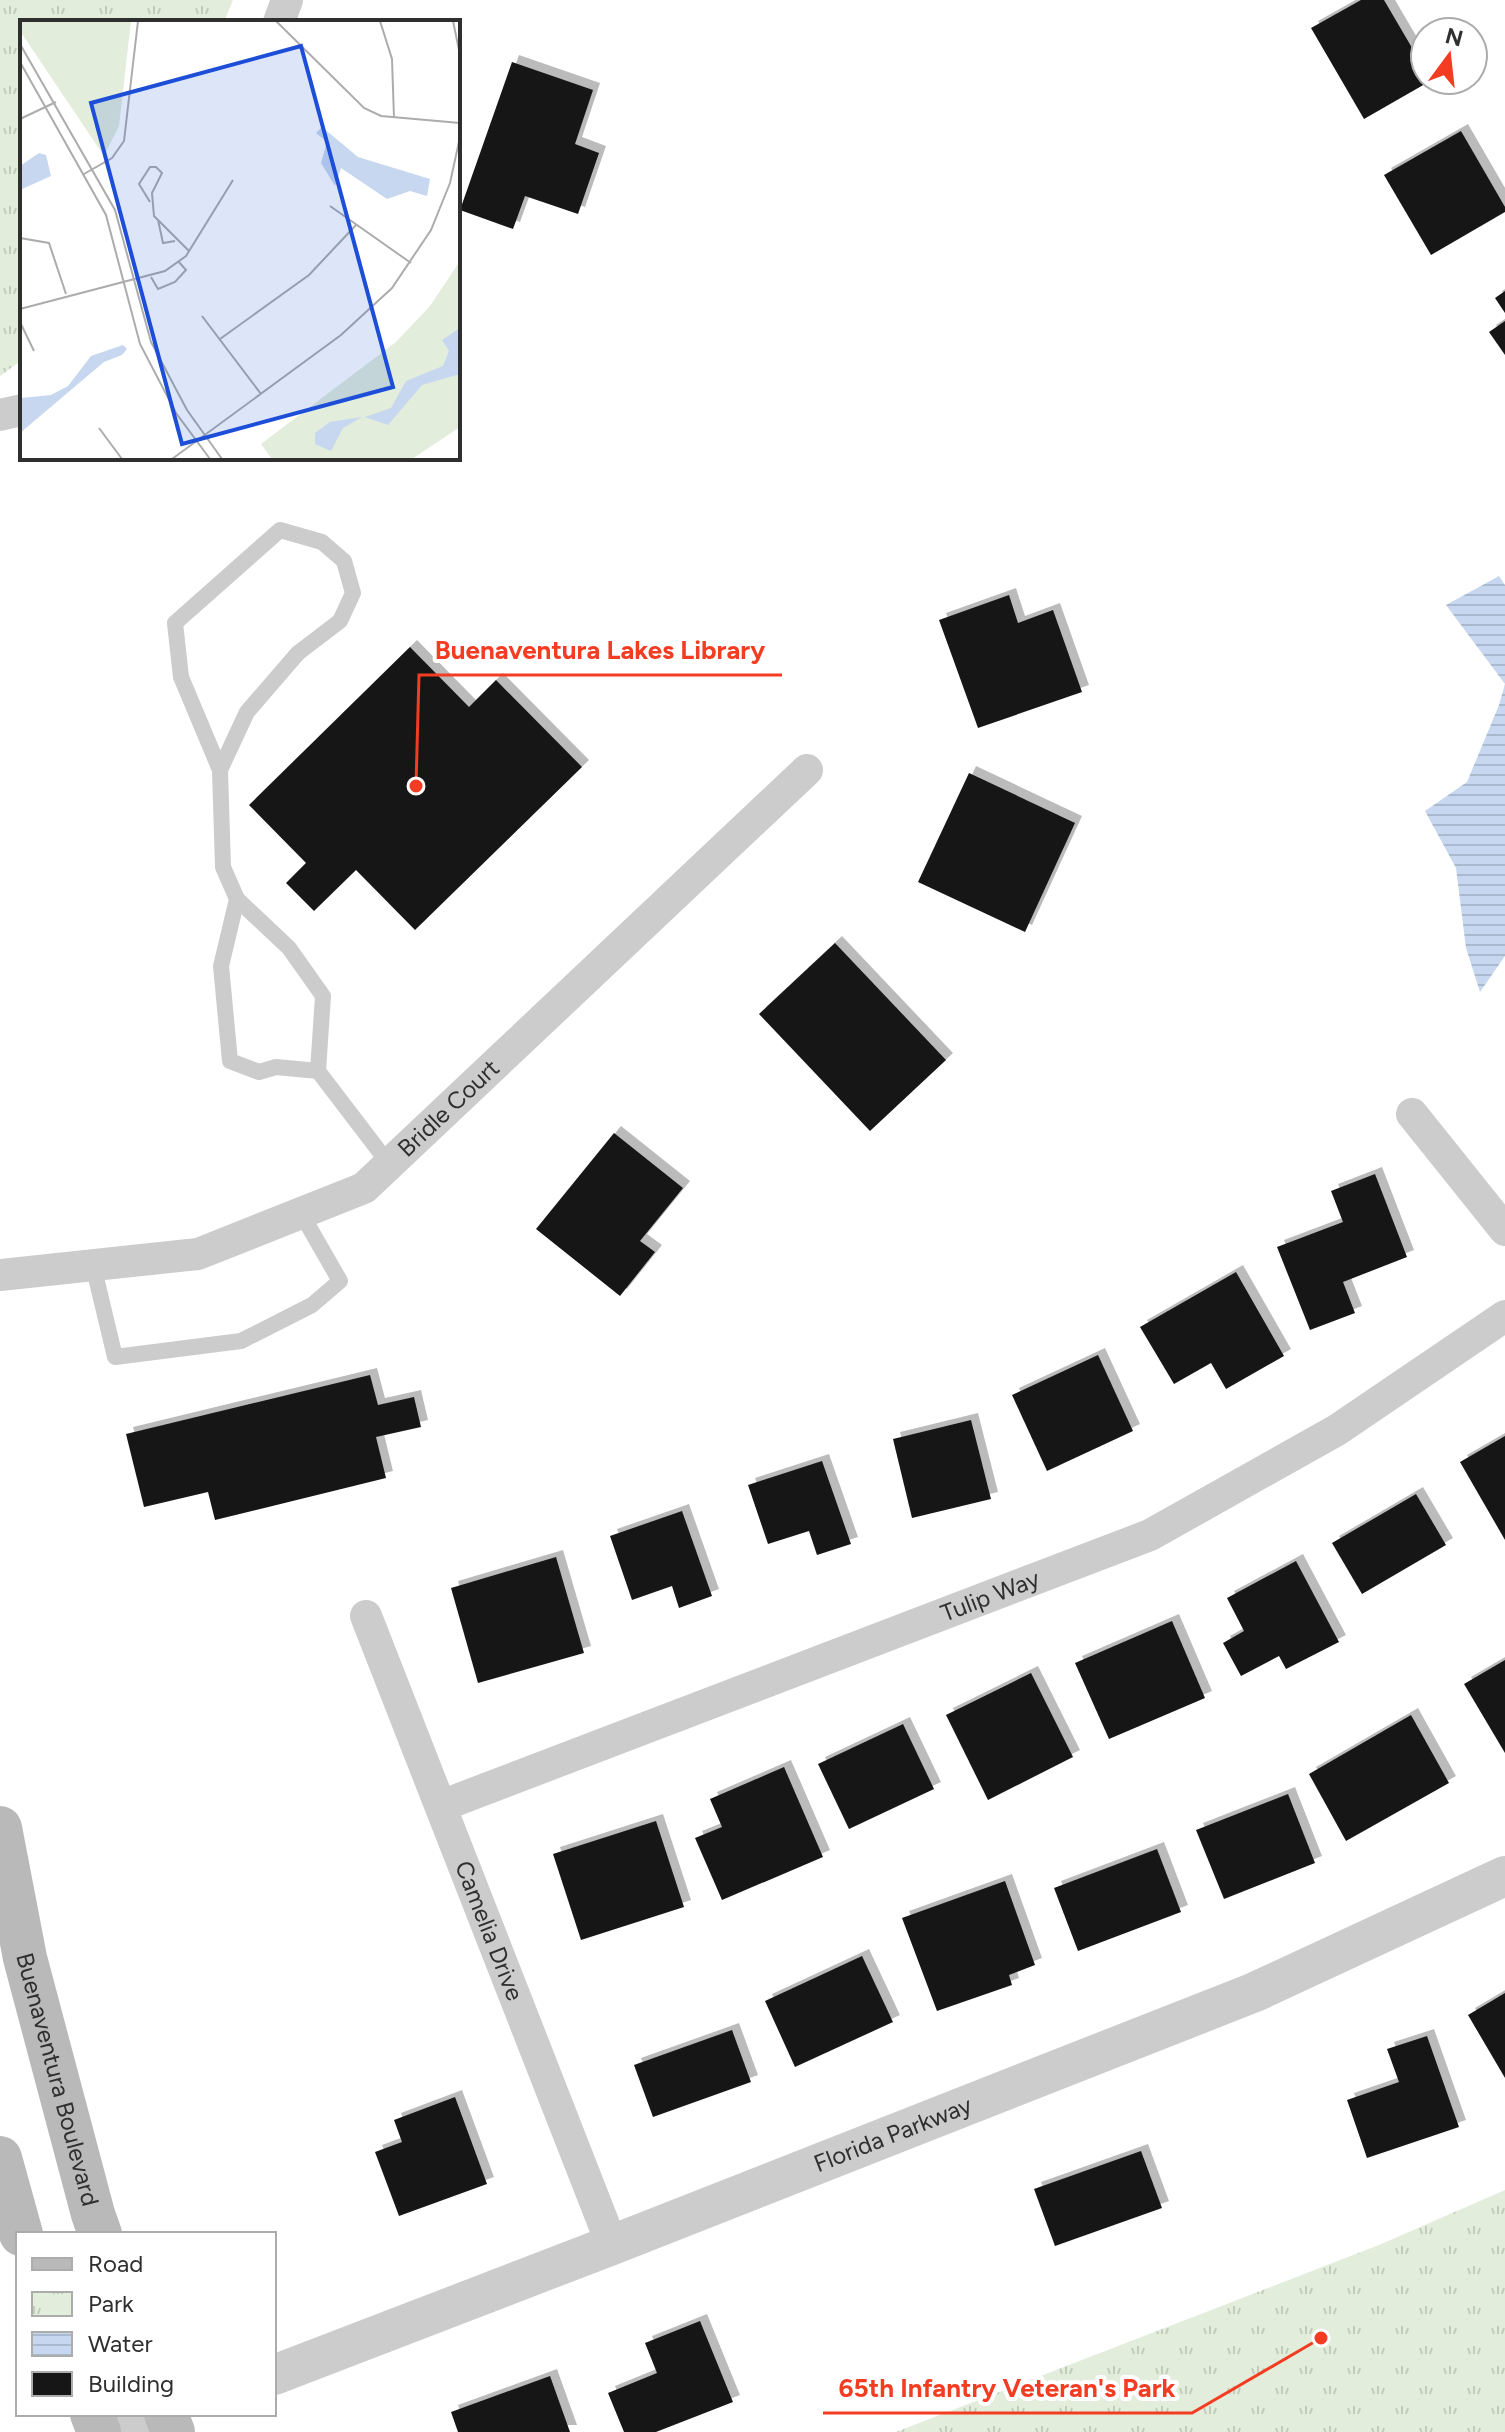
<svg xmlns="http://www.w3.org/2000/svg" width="1505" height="2432" viewBox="0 0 1505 2432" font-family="Figtree,sans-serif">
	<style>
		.park { fill: url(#park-tufts) }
		.water { fill: url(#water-rules) }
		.building { fill: #161616; filter: url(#shadow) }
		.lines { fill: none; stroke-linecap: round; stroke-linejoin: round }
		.service { stroke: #ccc; stroke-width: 16 }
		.minor { stroke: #ccc; stroke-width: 32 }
		.tertiary { stroke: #ccc; stroke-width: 40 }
		.secondary { stroke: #b9b9b9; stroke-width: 44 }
		.labels { text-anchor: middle; stroke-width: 8; stroke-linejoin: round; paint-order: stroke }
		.street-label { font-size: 24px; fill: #2f2f2f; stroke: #fff }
		.inset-road { fill: none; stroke: #acacac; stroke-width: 2 }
		.view { fill: #1d4ed8; fill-opacity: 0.15; stroke: #1d4ed8; stroke-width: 4 }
		.inset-edge { fill: none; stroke: #2f2f2f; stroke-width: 4 }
		.leader { fill: none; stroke: #f43c22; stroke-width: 3 }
		.callout-dot { fill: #f43c22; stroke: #fff; stroke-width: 3 }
		.callout-label { font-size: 26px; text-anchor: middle; font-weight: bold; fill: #f43c22; stroke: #fff; stroke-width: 8; stroke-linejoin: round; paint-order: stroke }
	</style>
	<defs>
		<pattern id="park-tufts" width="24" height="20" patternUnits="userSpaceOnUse" patternTransform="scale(2)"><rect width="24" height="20" fill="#e2eddb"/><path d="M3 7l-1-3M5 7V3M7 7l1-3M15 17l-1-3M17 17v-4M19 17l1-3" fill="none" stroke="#c2ccbc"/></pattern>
		<pattern id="water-rules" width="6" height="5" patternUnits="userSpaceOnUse" patternTransform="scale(2)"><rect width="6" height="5" fill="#c6d7ef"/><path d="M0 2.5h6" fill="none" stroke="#aab9cd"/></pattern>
		<filter id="shadow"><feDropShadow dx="7" dy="-7" stdDeviation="0" flood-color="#0004"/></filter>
	</defs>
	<rect width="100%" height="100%" fill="#fff"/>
	<g class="park">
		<polygon points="0,0 233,0 224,22 22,22 22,360 0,376"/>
		<polygon points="1505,2190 1505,2432 896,2432 1379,2245"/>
	</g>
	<polygon class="water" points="1499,576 1505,585 1505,956 1480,992 1466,948 1456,868 1425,811 1467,782 1499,705 1505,684 1446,605"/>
	<g class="building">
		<polygon points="1361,0 1384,0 1425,70 1425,80 1432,80 1364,119 1311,28"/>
		<polygon points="512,62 593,90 575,144 599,153 578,214 525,196 513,229 460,210"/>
		<polygon points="1461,131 1505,207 1505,212 1431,255 1384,175"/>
		<polygon points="1505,291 1505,313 1495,298"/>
		<polygon points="1505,321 1505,355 1489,332"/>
		<polygon points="1009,595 1018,623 1053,610 1082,692 978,728 939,620"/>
		<polygon points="410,647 469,707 496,680 582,767 415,930 356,870 314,911 286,883 306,863 249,805"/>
		<polygon points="969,773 1075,823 1025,932 918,882"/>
		<polygon points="835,943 946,1060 870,1131 759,1014"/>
		<polygon points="614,1133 683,1188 640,1241 655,1252 620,1296 536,1229"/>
		<polygon points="1375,1174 1407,1257 1343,1282 1355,1313 1310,1330 1277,1247 1343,1222 1331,1191"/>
		<polygon points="1236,1272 1284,1356 1226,1389 1211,1363 1174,1384 1140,1327"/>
		<polygon points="1098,1355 1133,1431 1047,1471 1012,1395"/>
		<polygon points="370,1375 378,1405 414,1397 421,1427 376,1437 386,1478 215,1520 208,1492 144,1507 126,1434"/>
		<polygon points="971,1420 991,1499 912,1518 893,1439"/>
		<polygon points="1505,1436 1505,1540 1460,1462"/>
		<polygon points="822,1461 851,1544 817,1555 809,1531 768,1544 748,1485"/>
		<polygon points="1416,1494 1446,1545 1362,1594 1332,1543"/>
		<polygon points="682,1511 712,1596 679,1608 672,1586 632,1600 610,1536"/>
		<polygon points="556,1557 584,1653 478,1683 451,1588"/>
		<polygon points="1296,1561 1339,1642 1286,1669 1279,1656 1241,1676 1223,1643 1244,1631 1227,1598"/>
		<polygon points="1172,1621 1205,1698 1109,1739 1075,1663"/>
		<polygon points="1505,1660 1505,1753 1464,1684"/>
		<polygon points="1031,1673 1073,1757 988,1800 946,1715"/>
		<polygon points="1411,1715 1449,1783 1346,1841 1309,1774"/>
		<polygon points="903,1724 934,1789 849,1829 818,1764"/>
		<polygon points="784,1767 823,1857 722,1900 695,1838 722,1827 710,1799"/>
		<polygon points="1288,1794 1315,1863 1224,1899 1196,1830"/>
		<polygon points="656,1821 684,1907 581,1940 553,1854"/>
		<polygon points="1157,1849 1181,1912 1078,1951 1054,1888"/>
		<polygon points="1005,1881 1035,1965 1009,1975 1012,1985 937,2011 902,1918"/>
		<polygon points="862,1956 893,2022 795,2067 765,2001"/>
		<polygon points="1505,1993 1505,2078 1468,2015"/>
		<polygon points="732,2030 751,2082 653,2117 634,2065"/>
		<polygon points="1427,2036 1459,2127 1367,2158 1347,2100 1399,2082 1387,2049"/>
		<polygon points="455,2097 487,2184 399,2216 375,2152 402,2142 394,2120"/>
		<polygon points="1141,2151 1162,2208 1055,2246 1034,2189"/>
		<polygon points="700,2321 733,2402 656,2432 624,2432 608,2393 657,2373 645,2343"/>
		<polygon points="550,2376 570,2432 458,2432 451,2412"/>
	</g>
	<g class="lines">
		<g class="service">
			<polyline points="220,770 181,677 175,623 280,530 322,542 344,561 353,593 340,621 298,653 247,712 220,770 223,867 237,899 289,948 323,996 318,1071 389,1164"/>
			<polyline points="237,899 221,966 230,1061 259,1072 276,1067 318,1071"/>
			<polyline points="93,1265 115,1357 241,1341 312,1305 340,1281 301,1213"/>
		</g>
		<g class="minor">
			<polyline points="279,22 287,0"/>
			<polyline points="0,415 22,410"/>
			<polyline points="1412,1114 1505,1230"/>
			<path id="s1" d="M 0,1275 L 198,1254 L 364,1188 L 807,770"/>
			<path id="s2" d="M 366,1616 L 612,2245"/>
			<path id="s3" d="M 441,1806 L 1150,1535 L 1337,1430 L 1505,1316"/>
		</g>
		<g class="tertiary">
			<path id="s4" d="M 274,2375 L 612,2245 L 1255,1992 L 1505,1876"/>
			<polyline points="125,2432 170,2414"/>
		</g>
		<g class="secondary">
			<path id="s5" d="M 0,1828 L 25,1958 L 93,2214 L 100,2234"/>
			<polyline points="0,2158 21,2234"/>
			<polyline points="92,2414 99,2432"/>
			<polyline points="166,2414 173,2432"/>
		</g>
	</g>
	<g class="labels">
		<g class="street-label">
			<text dy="8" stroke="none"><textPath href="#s1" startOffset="494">Bridle Court</textPath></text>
			<text dy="8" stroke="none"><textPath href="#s3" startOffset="588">Tulip Way</textPath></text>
			<text dy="8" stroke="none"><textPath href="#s2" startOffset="338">Camelia Drive</textPath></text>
			<text dy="8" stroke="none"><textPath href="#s5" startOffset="258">Buenaventura Boulevard</textPath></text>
			<text dy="8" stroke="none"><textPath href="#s4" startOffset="664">Florida Parkway</textPath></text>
		</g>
	</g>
	<g transform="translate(20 20)">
		<rect width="440" height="440" fill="#fff"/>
		<path d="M 0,1 L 111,1 L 99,106 L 84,136 L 0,11 ZM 440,241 L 440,407 L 392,439 L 252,439 L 241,424 L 376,322 L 410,286 Z" fill="#e2eddb"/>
		<path d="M 302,107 L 338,137 L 410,159 L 407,176 L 390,171 L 367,179 L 321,148 L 315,166 L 301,143 L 307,122 L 296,113 ZM 19,133 L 26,135 L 31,156 L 0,170 L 0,146 ZM 440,308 L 440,354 L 402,365 L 368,405 L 345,397 L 371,388 L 386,361 L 423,346 L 429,331 L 422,320 ZM 103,325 L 107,329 L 102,335 L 84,342 L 0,413 L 1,378 L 31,375 L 48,366 L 71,336 ZM 342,397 L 323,408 L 311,431 L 295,424 L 295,413 L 310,402 Z" fill="#c6d7ef"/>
		<path class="inset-road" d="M 256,1 L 344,88 L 361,96 L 440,103M 360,1 L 372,39 L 374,98M 433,1 L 440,35M 0,24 L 95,190 L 131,322 L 167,390 L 202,439M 0,42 L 86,195 L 120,324 L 156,393 L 190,439M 0,99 L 36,82M 64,154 L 92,138 L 104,121 L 118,1M 130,182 L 119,164 L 130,147 L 136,147 L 142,153 L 132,173 L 134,196 L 169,231M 310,186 L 391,243M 138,200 L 143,223 L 155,221M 0,218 L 29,223 L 46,274M 131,257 L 138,269 L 155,262 L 166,250 L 158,241M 0,289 L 145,251 L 166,236 L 213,160M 182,296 L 241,374M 0,302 L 14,331M 200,319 L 289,255 L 336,205M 79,408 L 102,439M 152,439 L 321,315 L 372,268 L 411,210 L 430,163 L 440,117"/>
		<path class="view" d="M 281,26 L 373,367 L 162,424 L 71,83 Z"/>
		<rect width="440" height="440" class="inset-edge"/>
	</g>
	<path class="leader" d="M416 786L419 675H782M1321 2338L1192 2413H823"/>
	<g class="callout-dot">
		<circle cx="416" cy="786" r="8"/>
		<circle cx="1321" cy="2338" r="8"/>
	</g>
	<g class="callout-label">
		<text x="600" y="659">Buenaventura Lakes Library</text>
		<text x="1007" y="2397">65th Infantry Veteran's Park</text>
	</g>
	<rect x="16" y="2232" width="260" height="184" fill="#ffffff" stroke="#acacac" stroke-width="2"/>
	<rect x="32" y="2258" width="40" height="12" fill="#b9b9b9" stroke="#acacac" stroke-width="2"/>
	<text x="88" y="2272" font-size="24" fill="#2f2f2f">Road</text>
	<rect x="32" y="2292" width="40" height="24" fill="url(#park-tufts)" stroke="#acacac" stroke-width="2"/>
	<text x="88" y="2312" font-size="24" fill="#2f2f2f">Park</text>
	<rect x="32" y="2332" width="40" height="24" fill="url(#water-rules)" stroke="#acacac" stroke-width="2"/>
	<text x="88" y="2352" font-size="24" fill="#2f2f2f">Water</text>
	<rect x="32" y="2372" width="40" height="24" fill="#161616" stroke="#acacac" stroke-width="2"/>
	<text x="88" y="2392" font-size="24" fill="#2f2f2f">Building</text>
	<g transform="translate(1449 56) rotate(15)"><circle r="38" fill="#ffffff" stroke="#acacac" stroke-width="2"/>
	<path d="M0-6L14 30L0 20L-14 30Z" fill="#f43c22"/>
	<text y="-12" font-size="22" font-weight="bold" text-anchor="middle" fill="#2f2f2f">N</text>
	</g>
</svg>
